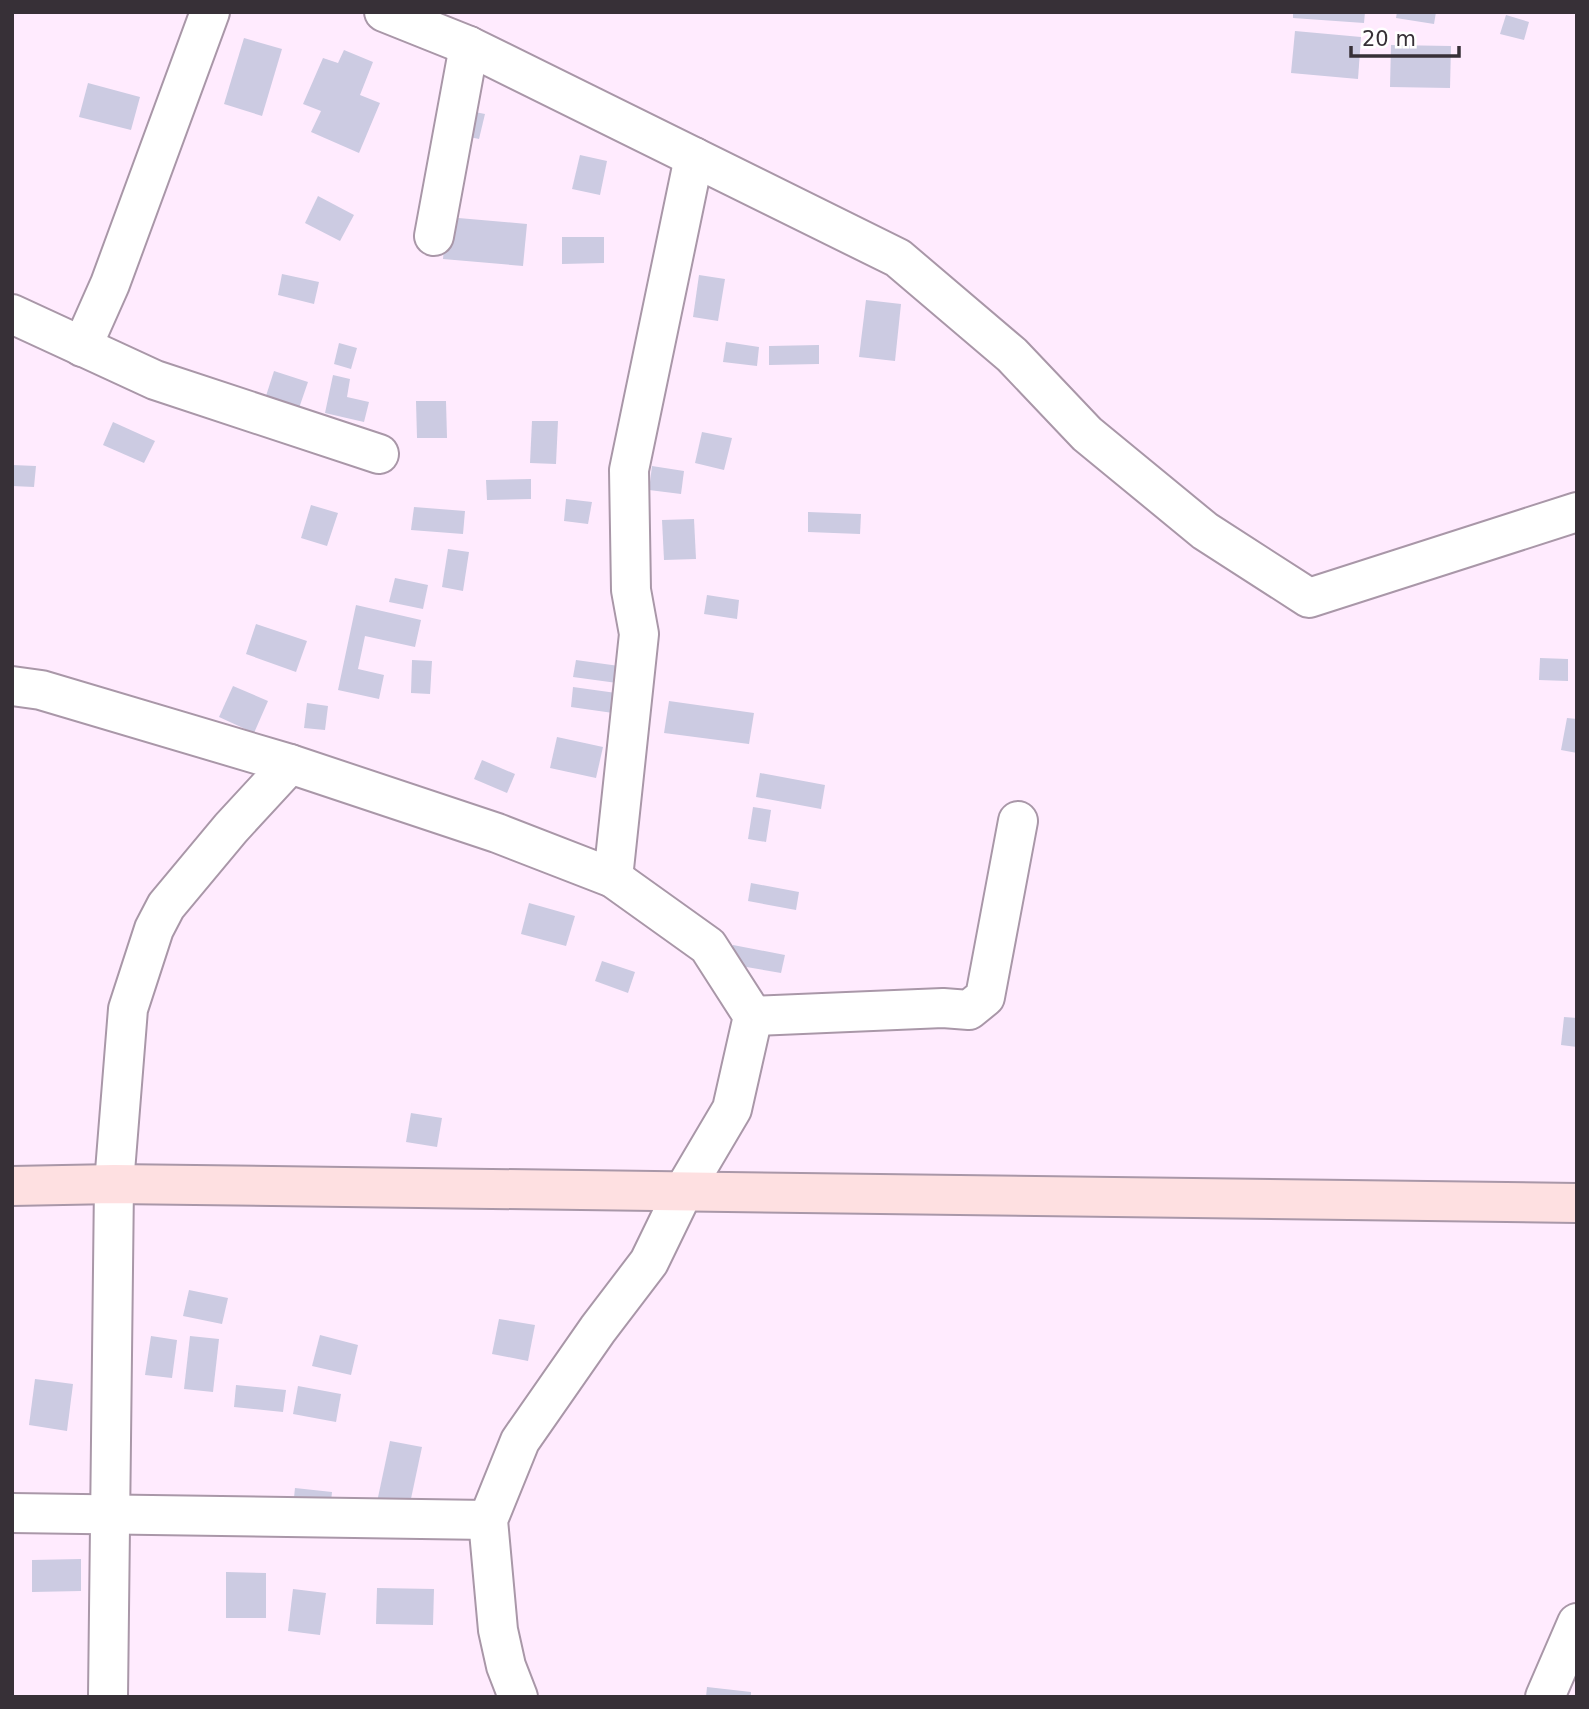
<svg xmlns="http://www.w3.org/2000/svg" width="1589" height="1709" viewBox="0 0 1589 1709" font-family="'DejaVu Sans',sans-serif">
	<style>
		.building { fill: #cccbe2 }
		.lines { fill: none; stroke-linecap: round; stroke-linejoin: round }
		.minor-casing { stroke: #a997a8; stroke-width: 42 }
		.secondary-casing { stroke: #a997a8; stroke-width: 42 }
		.minor { stroke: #fff; stroke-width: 38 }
		.secondary { stroke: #fee0e1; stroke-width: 38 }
	</style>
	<rect width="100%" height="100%" fill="#ffebfe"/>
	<g class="building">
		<polygon points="1293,12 1365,12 1364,23 1293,18"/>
		<polygon points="1397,12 1436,12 1434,24 1396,18"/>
		<polygon points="1506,15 1529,22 1524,40 1500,34"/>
		<polygon points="1295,31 1361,37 1358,79 1291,73"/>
		<polygon points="244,38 282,49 262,116 224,104"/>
		<polygon points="1391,45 1451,46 1450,88 1390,87"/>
		<polygon points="344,50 373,62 360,95 380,103 359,153 311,132 321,111 303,104 323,58 338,63"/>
		<polygon points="88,83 140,97 131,130 79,117"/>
		<polygon points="460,109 485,114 479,139 455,134"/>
		<polygon points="580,155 607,161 600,195 572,189"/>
		<polygon points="318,196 354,215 340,241 305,223"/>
		<polygon points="447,217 527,224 523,266 443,259"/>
		<polygon points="562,237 604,237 604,263 562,264"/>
		<polygon points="282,274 319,282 314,304 278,295"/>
		<polygon points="699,275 725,279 718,321 693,317"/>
		<polygon points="866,300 901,304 895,361 859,357"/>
		<polygon points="726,342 759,347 757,366 723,362"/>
		<polygon points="339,343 357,348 351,369 334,364"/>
		<polygon points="819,345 819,364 769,365 769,346"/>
		<polygon points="274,371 308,382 298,411 265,399"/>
		<polygon points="333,375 350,379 347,397 369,402 364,422 325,413"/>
		<polygon points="416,401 446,401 447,438 417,438"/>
		<polygon points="532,421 558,421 556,464 530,463"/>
		<polygon points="113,422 155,441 144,463 103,445"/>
		<polygon points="702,432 732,438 724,470 695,463"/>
		<polygon points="12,465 36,466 34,487 12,486"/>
		<polygon points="652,466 684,471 681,494 649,490"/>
		<polygon points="531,479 531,499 487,500 486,480"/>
		<polygon points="566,499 592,502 588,524 564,521"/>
		<polygon points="311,505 338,513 327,546 301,538"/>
		<polygon points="414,507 465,511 463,534 411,530"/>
		<polygon points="808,512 861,514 860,534 808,532"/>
		<polygon points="694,519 696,559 664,560 662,520"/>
		<polygon points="448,549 469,552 463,591 442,587"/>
		<polygon points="395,578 428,585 423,609 389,602"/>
		<polygon points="707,595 739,600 737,619 704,614"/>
		<polygon points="356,605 421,620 415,647 365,636 358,669 384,675 379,699 338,690"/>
		<polygon points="256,624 307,641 296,672 246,654"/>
		<polygon points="1540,658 1568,659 1568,681 1539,680"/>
		<polygon points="412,660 432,661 430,694 411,693"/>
		<polygon points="576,660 619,666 617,683 573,677"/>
		<polygon points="233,686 268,701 254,733 219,717"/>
		<polygon points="573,687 616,693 613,713 571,707"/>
		<polygon points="669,701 754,713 749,744 664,733"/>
		<polygon points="307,703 328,706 325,730 304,728"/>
		<polygon points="1567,718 1577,719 1577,753 1561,750"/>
		<polygon points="557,737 603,747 596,778 550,768"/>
		<polygon points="482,760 515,774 507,793 474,779"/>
		<polygon points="760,773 825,785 821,809 756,797"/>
		<polygon points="753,807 771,810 766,842 748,839"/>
		<polygon points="751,883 799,892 796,910 748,901"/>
		<polygon points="529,903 575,916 566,946 521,934"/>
		<polygon points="733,945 785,955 781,973 729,964"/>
		<polygon points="602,961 635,972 628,993 595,981"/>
		<polygon points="1564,1017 1577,1018 1577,1047 1561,1045"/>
		<polygon points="411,1113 442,1118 437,1147 406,1142"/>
		<polygon points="189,1290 228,1298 222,1324 183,1316"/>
		<polygon points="499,1319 535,1325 528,1361 492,1354"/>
		<polygon points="320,1335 358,1345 351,1375 312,1366"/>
		<polygon points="151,1336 177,1340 172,1378 145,1375"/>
		<polygon points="190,1336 219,1339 213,1392 184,1389"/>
		<polygon points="35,1379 73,1384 67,1431 29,1425"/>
		<polygon points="236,1385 286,1390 283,1412 234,1407"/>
		<polygon points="298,1386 341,1394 336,1422 293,1414"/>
		<polygon points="390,1441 422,1447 409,1508 377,1502"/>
		<polygon points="295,1488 332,1492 330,1511 293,1507"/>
		<polygon points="81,1559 81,1591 32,1592 32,1560"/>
		<polygon points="226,1572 266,1573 266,1618 226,1618"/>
		<polygon points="377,1588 434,1589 433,1625 376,1624"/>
		<polygon points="293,1589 326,1593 320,1635 288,1631"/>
		<polygon points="707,1687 751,1692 751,1697 706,1697"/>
	</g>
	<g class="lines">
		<defs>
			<g id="minor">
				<polyline points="384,12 469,46 898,258 1012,355 1087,434 1205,531 1309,598 1577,512"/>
				<polyline points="434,236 469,46"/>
				<polyline points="12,314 155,380 379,454"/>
				<polyline points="82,347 110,284 210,12"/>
				<polyline points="12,686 41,690 290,764 497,833 613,878 708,946 753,1016 732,1109 683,1192 649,1262 598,1329 520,1441 488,1520 498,1630 506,1666 518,1697"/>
				<polyline points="613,878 639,634 631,590 629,470 694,157"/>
				<polyline points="753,1016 943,1008 969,1010 985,997 1018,821"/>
				<polyline points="12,1513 488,1520"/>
				<polyline points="108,1697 114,1184 128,1009 154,929 166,906 231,828 290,764"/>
				<polyline points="1545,1697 1577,1623"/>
			</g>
			<polyline id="secondary" points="12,1186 114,1184 1577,1203"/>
		</defs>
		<use href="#minor" class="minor-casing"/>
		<use href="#secondary" class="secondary-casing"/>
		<use href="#minor" class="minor"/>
		<use href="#secondary" class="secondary"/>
	</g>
	<rect width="1589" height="1709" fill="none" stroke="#373037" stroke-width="28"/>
	<path d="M1351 46v10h108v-10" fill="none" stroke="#373037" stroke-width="3.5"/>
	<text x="1362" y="46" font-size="21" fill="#373037" stroke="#ffffff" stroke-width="5" paint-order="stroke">20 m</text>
</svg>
